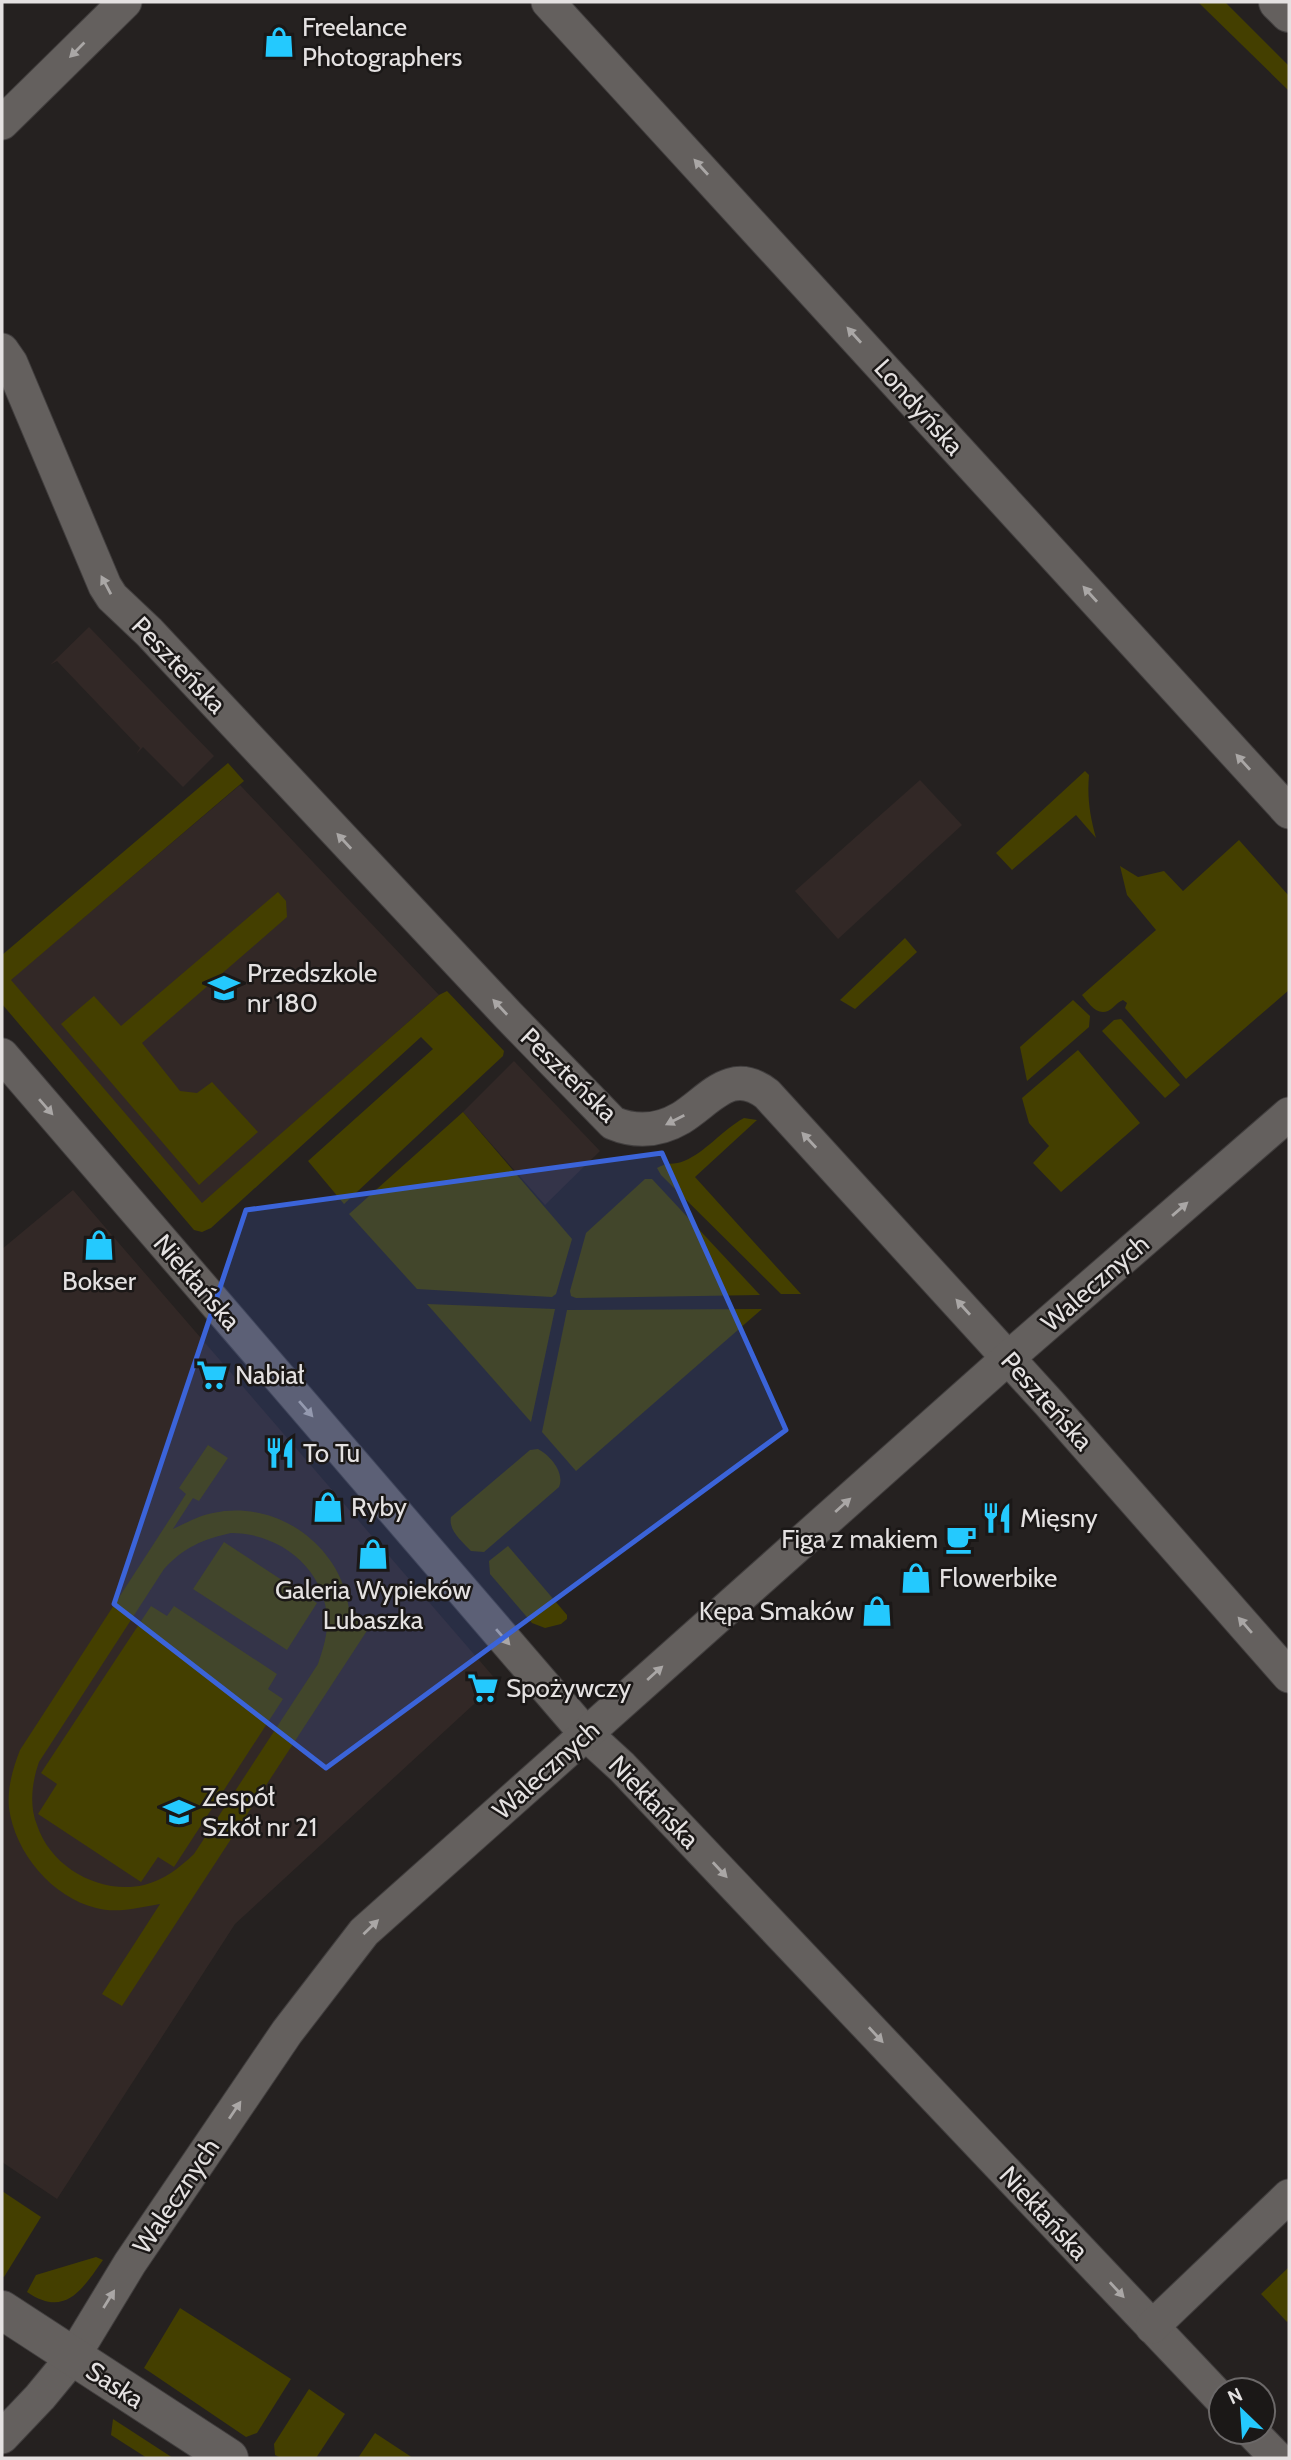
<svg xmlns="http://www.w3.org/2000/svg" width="1291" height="2460" viewBox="0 0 1291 2460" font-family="Cabin,sans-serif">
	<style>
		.built { fill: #322826 }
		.green { fill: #443f00; fill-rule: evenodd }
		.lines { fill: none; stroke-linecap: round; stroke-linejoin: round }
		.minor-casing { stroke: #413e3e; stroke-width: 35 }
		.tertiary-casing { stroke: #413e3e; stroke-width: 40 }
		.minor { stroke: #64605e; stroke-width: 33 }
		.tertiary { stroke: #64605e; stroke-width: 38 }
		.oneway { fill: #aaa7a6 }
		.marked { fill: #3b64d9; fill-opacity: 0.2; stroke: #3b64d9; stroke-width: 5; stroke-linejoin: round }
		.labels { text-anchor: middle; stroke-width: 5; stroke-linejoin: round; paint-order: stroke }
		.poi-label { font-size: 26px; fill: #e4e1e1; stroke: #1b1817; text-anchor: start }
		.street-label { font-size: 26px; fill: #e4e1e1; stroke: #1b1817 }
	</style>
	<rect width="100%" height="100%" fill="#252120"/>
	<g class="built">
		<polygon points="89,627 214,756 183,787 143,747 136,754 140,748 57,661 50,665"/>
		<polygon points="920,780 962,825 838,939 795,891"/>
		<polygon points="240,785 439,995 202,1204 10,980"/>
		<polygon points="514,1061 600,1151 545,1205 463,1112"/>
		<polygon points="73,1190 498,1682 235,1924 57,2199 2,2162 2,1249"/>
	</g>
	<g class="green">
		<polygon points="1198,2 1225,2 1289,66 1289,91"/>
		<polygon points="228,763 244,781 11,980 202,1203 439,995 447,991 504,1051 503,1056 344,1204 308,1161 433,1049 421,1037 211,1228 202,1232 194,1230 2,1004 2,955"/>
		<path d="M 1085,771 L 1089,775 C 1087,798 1090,816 1096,838 L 1076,815 L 1012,870 L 996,853 Z"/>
		<path d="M 1239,840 L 1289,896 L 1289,990 L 1186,1079 L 1125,1008 L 1127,1003 L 1123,1000 C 1116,1003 1114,1008 1108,1011 C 1096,1016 1088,1002 1082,995 L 1156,930 L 1127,895 L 1120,866 L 1138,877 L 1164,871 L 1183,891 Z"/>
		<polygon points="278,892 286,901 287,917 142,1043 180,1091 197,1093 212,1082 258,1132 199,1185 61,1024 94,996 121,1026"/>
		<polygon points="905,938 917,952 855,1009 840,1000"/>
		<polygon points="1073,1000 1090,1016 1089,1027 1027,1081 1020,1047"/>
		<polygon points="1121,1019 1180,1085 1165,1098 1102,1031 1114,1020"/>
		<polygon points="1078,1050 1140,1123 1061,1192 1033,1163 1049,1146 1029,1123 1022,1098"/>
		<polygon points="463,1112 572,1239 556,1294 552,1297 417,1289 349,1214"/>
		<path d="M 744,1118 L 757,1120 L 695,1177 L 801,1294 L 781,1294 L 661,1175 L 657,1168 C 666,1162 675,1165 684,1161 C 706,1152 722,1130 744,1118 Z"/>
		<polygon points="645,1179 652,1179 760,1295 576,1298 571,1296 570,1291 586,1233"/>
		<polygon points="427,1304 555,1309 531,1422"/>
		<polygon points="762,1309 576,1471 542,1432 567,1310"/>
		<path d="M 208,1445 L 228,1458 L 199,1501 L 193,1498 L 173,1529 C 186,1523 198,1516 213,1513 C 268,1501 325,1534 344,1587 C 347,1595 348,1605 350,1613 L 353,1611 L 372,1623 L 122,2006 L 102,1994 L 160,1904 C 140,1907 117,1914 96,1908 C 52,1897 15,1853 9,1808 C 7,1788 13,1768 20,1750 L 186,1494 L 179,1488 ZM 231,1533 C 283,1533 330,1573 327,1627 C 326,1640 322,1652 318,1664 L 194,1854 C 179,1868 164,1880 144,1885 C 101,1895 51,1868 37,1825 C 29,1805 32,1782 39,1762 L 164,1569 C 183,1548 203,1539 231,1533 Z"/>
		<path d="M 538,1449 C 551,1456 565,1473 559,1487 L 484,1552 L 471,1551 C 463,1542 448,1531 451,1517 L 530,1450 Z"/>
		<polygon points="224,1542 317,1603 287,1650 193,1589"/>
		<polygon points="508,1546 567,1615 567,1619 561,1624 545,1628 532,1623 490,1574 489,1561"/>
		<polygon points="151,1606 167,1616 174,1606 277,1674 268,1689 283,1699 174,1867 158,1857 141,1882 38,1814 57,1784 41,1773"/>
		<polygon points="2,2191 41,2217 4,2277 2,2276"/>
		<path d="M 96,2257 L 103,2260 C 82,2290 65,2318 27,2292 L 36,2275 Z"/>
		<polygon points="1289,2267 1289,2320 1287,2322 1261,2294"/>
		<polygon points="180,2308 291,2379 257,2433 246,2437 144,2368"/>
		<polygon points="309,2389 345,2414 316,2458 281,2458 275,2455 274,2444"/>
		<polygon points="113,2419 173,2458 147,2458 111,2435"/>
		<polygon points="375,2433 413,2458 358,2458"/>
	</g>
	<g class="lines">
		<defs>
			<g id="minor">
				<polyline points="548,2 1289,812"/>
				<polyline points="2,123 125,2"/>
				<path d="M 2,350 L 11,363 L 105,586 L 112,597 L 149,632 L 509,1016 L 613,1123 C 637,1133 659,1131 681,1118 C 710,1100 731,1066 767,1094 L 1049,1403 L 1289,1676"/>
				<polyline points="2,1055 586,1734 622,1767 1221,2399"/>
				<polyline points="1152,2327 1289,2196"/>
				<polyline points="1252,2432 1277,2458"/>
				<polyline points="2,2437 40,2397 73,2357 130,2263 287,2032 364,1932 1008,1358 1289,1114"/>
			</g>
			<g id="tertiary">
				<polyline points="1278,2 1289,13"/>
				<polyline points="2,2310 229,2458"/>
			</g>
		</defs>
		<use href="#minor" class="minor-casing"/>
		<use href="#tertiary" class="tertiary-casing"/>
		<use href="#minor" class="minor"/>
		<use href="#tertiary" class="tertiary"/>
	</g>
	<defs><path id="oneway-solid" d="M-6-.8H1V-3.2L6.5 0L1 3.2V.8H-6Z" transform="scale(1.75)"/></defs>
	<g class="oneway">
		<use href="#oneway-solid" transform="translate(77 50) rotate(135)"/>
		<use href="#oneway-solid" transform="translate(701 167) rotate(-132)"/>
		<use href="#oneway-solid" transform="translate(854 335) rotate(-132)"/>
		<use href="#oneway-solid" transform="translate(106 585) rotate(-118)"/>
		<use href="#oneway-solid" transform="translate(1090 594) rotate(-132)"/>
		<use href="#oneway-solid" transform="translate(1243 762) rotate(-132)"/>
		<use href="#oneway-solid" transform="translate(344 841) rotate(-133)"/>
		<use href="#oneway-solid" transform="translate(500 1007) rotate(-133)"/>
		<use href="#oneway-solid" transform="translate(46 1107) rotate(49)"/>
		<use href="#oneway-solid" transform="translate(675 1120) rotate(153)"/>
		<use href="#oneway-solid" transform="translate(809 1140) rotate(-133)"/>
		<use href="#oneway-solid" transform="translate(1180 1209) rotate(-41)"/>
		<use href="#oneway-solid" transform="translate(963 1307) rotate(-132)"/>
		<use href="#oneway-solid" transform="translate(306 1409) rotate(49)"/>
		<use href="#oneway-solid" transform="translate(843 1505) rotate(-42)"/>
		<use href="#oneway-solid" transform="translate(1245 1625) rotate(-131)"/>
		<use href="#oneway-solid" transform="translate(503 1637) rotate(49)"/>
		<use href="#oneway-solid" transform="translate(655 1673) rotate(-42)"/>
		<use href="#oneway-solid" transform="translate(720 1870) rotate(47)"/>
		<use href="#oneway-solid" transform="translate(371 1927) rotate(-44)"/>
		<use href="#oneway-solid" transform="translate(876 2035) rotate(47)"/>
		<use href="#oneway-solid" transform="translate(235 2110) rotate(-56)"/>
		<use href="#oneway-solid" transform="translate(1117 2290) rotate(47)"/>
		<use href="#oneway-solid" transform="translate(109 2299) rotate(-58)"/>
	</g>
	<path class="marked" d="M 662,1153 L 786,1430 L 326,1768 L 114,1604 L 246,1210 Z"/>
	<defs>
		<symbol id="shop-bare" viewBox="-9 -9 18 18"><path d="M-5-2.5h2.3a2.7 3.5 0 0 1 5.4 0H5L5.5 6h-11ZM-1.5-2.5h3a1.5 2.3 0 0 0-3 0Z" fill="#24c9fe" stroke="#1b1817" stroke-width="2.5" paint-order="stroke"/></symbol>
		<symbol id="school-bare" viewBox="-9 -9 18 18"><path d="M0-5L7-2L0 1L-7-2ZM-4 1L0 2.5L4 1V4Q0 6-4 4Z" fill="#24c9fe" stroke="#1b1817" stroke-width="2.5" paint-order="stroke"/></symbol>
		<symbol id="supermarket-bare" viewBox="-9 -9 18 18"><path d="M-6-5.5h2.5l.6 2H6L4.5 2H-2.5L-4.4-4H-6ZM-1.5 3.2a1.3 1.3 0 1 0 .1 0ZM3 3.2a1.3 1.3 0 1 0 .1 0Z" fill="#24c9fe" stroke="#1b1817" stroke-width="2.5" paint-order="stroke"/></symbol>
		<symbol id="restaurant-bare" viewBox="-9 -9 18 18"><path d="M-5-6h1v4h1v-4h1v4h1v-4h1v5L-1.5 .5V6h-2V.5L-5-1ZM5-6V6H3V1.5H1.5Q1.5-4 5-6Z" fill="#24c9fe" stroke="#1b1817" stroke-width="2.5" paint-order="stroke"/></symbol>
		<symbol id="cafe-bare" viewBox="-9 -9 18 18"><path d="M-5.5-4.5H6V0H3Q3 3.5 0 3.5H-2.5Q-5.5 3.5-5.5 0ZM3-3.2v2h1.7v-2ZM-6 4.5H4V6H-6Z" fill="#24c9fe" stroke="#1b1817" stroke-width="2.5" paint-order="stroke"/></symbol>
	</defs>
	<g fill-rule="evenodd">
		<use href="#shop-bare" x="257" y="20" width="44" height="44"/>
		<use href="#school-bare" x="202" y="966" width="44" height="44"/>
		<use href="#shop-bare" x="77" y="1223" width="44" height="44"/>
		<use href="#supermarket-bare" x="190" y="1353" width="44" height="44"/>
		<use href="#restaurant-bare" x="258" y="1431" width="44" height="44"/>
		<use href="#shop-bare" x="306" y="1485" width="44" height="44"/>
		<use href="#restaurant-bare" x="975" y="1496" width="44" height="44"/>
		<use href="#cafe-bare" x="939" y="1517" width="44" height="44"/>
		<use href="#shop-bare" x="351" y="1532" width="44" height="44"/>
		<use href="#shop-bare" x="894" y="1556" width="44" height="44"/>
		<use href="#shop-bare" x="855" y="1589" width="44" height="44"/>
		<use href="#supermarket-bare" x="461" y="1666" width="44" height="44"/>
		<use href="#school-bare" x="157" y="1790" width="44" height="44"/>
	</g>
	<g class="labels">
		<g class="poi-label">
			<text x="302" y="36">Freelance<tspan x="302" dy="30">Photographers</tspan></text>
			<text x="247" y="982">Przedszkole<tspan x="247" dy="30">nr 180</tspan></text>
			<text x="99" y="1290" text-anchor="middle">Bokser</text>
			<text x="235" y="1384">Nabiał</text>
			<text x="303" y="1462">To Tu</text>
			<text x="351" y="1516">Ryby</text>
			<text x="1020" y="1527">Mięsny</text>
			<text x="938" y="1548" text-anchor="end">Figa z makiem</text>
			<text x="939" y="1587">Flowerbike</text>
			<text x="373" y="1599" text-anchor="middle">Galeria Wypieków<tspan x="373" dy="30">Lubaszka</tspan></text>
			<text x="854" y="1620" text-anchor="end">Kępa Smaków</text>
			<text x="506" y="1697">Spożywczy</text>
			<text x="202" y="1806">Zespół<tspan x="202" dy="30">Szkół nr 21</tspan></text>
		</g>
		<g class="street-label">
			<text transform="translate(919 407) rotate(48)" y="9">Londyńska</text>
			<text transform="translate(179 665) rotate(46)" y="9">Peszteńska</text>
			<text transform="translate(569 1075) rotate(44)" y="9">Peszteńska</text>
			<text transform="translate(197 1282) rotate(49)" y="9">Niekłańska</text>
			<text transform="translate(1095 1283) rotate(-41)" y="9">Walecznych</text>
			<text transform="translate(1047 1401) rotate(48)" y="9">Peszteńska</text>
			<text transform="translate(546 1770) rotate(-42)" y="9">Walecznych</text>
			<text transform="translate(654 1802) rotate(46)" y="9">Niekłańska</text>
			<text transform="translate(176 2196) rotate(-56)" y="9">Walecznych</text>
			<text transform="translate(1044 2213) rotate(47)" y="9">Niekłańska</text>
			<text transform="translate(115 2385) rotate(33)" y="9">Saska</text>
		</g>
	</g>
	<rect width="1291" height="2460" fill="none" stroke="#e4e1e1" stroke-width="7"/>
	<g transform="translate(1242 2411) rotate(335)"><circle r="33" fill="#1b1817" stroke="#6b6868" stroke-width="2"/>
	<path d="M0-5L12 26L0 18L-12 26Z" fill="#24c9fe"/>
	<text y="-10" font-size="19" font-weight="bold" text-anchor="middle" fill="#e4e1e1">N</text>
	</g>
</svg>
